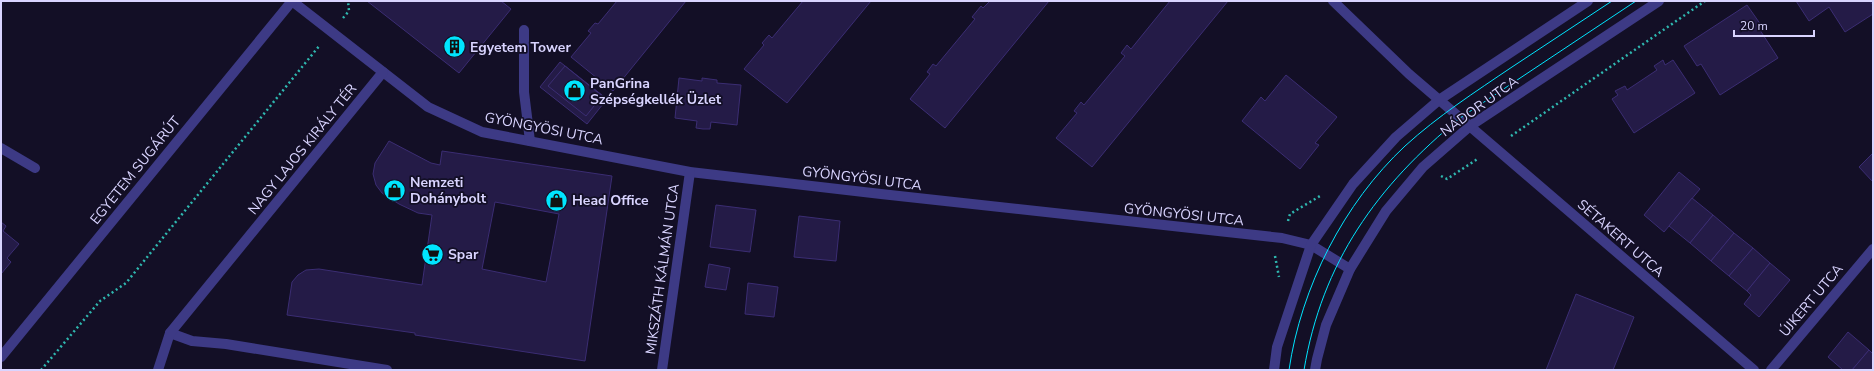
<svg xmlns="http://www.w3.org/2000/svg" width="1874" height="371" viewBox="0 0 1874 371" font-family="'Nunito Sans',sans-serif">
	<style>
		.building { fill: #241b47; stroke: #3b2d73; fill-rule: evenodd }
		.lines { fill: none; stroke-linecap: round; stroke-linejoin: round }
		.path { stroke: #2fb8b0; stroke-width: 2.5; stroke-dasharray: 2 3; stroke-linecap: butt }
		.minor { stroke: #3d3a85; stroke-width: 10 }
		.tram { stroke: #00e5ff; stroke-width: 1 }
		.labels { text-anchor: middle; stroke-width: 3.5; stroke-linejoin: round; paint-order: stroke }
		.poi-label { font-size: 14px; font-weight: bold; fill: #d9d4ff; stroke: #130f26; text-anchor: start }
		.street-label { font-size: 14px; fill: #d9d4ff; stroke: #130f26 }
	</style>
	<rect width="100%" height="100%" fill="#130f26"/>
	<g class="building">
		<polygon points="367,1 501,1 511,9 459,73"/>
		<polygon points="617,1 686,1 613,91 571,57 591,33 588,31 595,23 598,24"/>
		<polygon points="803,1 871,1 787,103 744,69 764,45 762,43 769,35 772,38"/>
		<polygon points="990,1 1049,1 945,128 910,99 930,74 927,72 933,64 936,66 975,19 972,17 981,6 983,8"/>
		<polygon points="1170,1 1228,1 1092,167 1056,138 1077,113 1074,111 1081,102 1084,105 1125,56 1121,53 1127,45 1131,49"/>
		<polygon points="1796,1 1870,1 1873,5 1873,14 1845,32 1829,7 1809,21"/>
		<polygon points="1747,5 1761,25 1758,27 1778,58 1720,95 1701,64 1697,66 1684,46"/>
		<polygon points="1663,60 1665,65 1673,60 1695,93 1634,133 1612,99 1618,95 1615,91 1625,86 1627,90 1657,70 1654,66"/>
		<polygon points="560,62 607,99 587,124 540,87"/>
		<polygon points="565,66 602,96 586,116 548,86"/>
		<polygon points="1286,75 1337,117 1315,143 1319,145 1300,169 1242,121 1261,97 1265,101"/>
		<polygon points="679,78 702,81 702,78 717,80 717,83 741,85 737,125 711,122 710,129 703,129 696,128 697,121 675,118"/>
		<path d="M 389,141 L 431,163 L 440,165 L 442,151 L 612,176 L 585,361 L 415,335 L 415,333 L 287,315 L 292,282 L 298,275 L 306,270 L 319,269 L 422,285 L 432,215 L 418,213 L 399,204 L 382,193 L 376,185 L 373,174 L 375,163 ZM 495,202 L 559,214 L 546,282 L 482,269 Z"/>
		<polygon points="1873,153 1873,182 1859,167"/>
		<polygon points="1679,172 1700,189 1664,232 1644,215"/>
		<polygon points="1692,198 1713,215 1690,243 1669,226"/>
		<polygon points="716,205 756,210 750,252 710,247"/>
		<polygon points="1713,215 1734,233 1711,261 1690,243"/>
		<polygon points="799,216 840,221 836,261 794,257"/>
		<polygon points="1,222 6,226 3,231 19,244 7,258 11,262 1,274"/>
		<polygon points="1734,233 1753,248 1729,276 1711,261"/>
		<polygon points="1753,248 1770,263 1747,291 1729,276"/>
		<polygon points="1770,263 1790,280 1759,317 1744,304 1751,295 1747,291"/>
		<polygon points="709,264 730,268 726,290 705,287"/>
		<polygon points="748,283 778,287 774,317 745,314"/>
		<polygon points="1576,294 1634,317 1613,370 1546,370"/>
		<polygon points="1848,332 1869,350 1852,370 1843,370 1828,357"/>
		<polygon points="1869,350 1873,354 1873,370 1852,370"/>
	</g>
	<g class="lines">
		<g class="path">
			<polyline points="343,18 349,11 348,1"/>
			<polyline points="1511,136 1705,1"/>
			<polyline points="1441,176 1447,179 1479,158"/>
			<polyline points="1288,221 1290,214 1320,196"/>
			<polyline points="1275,256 1279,277"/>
			<polyline points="41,370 100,301 126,283 320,45"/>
		</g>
		<g class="minor">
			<polyline points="292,1 428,107 482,132 690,172 881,194 1282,238 1311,245 1350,269"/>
			<polyline points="1333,1 1409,74 1754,370"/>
			<polyline points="524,30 524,92 530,141"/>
			<polyline points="1,148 35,168"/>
			<polyline points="170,333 192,341 226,344 387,370"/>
			<polyline points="1,357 292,1"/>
			<polyline points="158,370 170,333 383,72"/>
			<polyline points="662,370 690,172"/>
			<polyline points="1274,370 1277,347 1311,245 1353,184 1396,137 1439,100 1588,1"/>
			<polyline points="1315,370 1317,359 1326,325 1350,269 1386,211 1423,167 1470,126 1659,1"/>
			<polyline points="1771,370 1873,249"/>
		</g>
		<g class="tram">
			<path d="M 1289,370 C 1301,287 1344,203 1405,146 C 1438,116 1475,92 1512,67 C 1545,45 1579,23 1612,1"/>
			<path d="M 1304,370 C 1322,262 1377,186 1460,118 L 1636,1"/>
		</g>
	</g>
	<defs>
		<symbol id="building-disc" viewBox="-11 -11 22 22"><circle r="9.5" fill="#00e5ff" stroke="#130f26"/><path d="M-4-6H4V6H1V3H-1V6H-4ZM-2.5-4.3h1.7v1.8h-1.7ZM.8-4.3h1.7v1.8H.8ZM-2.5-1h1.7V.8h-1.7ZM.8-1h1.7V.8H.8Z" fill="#111"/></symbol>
		<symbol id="shop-disc" viewBox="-11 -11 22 22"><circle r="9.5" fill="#00e5ff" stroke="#130f26"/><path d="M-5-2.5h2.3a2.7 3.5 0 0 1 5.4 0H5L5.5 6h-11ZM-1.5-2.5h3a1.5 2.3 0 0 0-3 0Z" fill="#111"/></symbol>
		<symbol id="supermarket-disc" viewBox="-11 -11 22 22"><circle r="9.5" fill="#00e5ff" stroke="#130f26"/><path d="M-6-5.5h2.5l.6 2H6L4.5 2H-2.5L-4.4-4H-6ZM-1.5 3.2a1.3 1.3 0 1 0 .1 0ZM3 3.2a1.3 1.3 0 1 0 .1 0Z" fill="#111"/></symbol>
	</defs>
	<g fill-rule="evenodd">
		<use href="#building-disc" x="442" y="34" width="25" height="25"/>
		<use href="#shop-disc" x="562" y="78" width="25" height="25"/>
		<use href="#shop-disc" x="382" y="178" width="25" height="25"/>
		<use href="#shop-disc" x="544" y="188" width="25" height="25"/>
		<use href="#supermarket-disc" x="420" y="242" width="25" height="25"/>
	</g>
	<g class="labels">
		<g class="poi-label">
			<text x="470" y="52">Egyetem Tower</text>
			<text x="590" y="88">PanGrina<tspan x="590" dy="16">Szépségkellék Üzlet</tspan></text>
			<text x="410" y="187">Nemzeti<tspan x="410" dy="16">Dohánybolt</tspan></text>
			<text x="572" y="205">Head Office</text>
			<text x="448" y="259">Spar</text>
		</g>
		<g class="street-label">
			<text transform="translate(1479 106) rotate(-36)" y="5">NÁDOR UTCA</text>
			<text transform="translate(544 128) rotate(11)" y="5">GYÖNGYÖSI UTCA</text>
			<text transform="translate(302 149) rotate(-51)" y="5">NAGY LAJOS KIRÁLY TÉR</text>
			<text transform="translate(135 170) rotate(-51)" y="5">EGYETEM SUGÁRÚT</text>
			<text transform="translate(862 178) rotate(7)" y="5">GYÖNGYÖSI UTCA</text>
			<text transform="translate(1184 214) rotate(6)" y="5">GYÖNGYÖSI UTCA</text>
			<text transform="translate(1621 238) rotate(41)" y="5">SÉTAKERT UTCA</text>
			<text transform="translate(662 269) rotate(-82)" y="5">MIKSZÁTH KÁLMÁN UTCA</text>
			<text transform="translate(1811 300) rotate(-50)" y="5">ÚJKERT UTCA</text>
		</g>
	</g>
	<rect width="1874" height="371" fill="none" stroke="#d9d4ff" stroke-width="4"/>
	<path d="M1734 30v6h80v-6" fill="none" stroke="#d9d4ff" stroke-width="2"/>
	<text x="1740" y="30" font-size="12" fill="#d9d4ff" stroke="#130f26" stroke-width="3" paint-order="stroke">20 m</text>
</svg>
